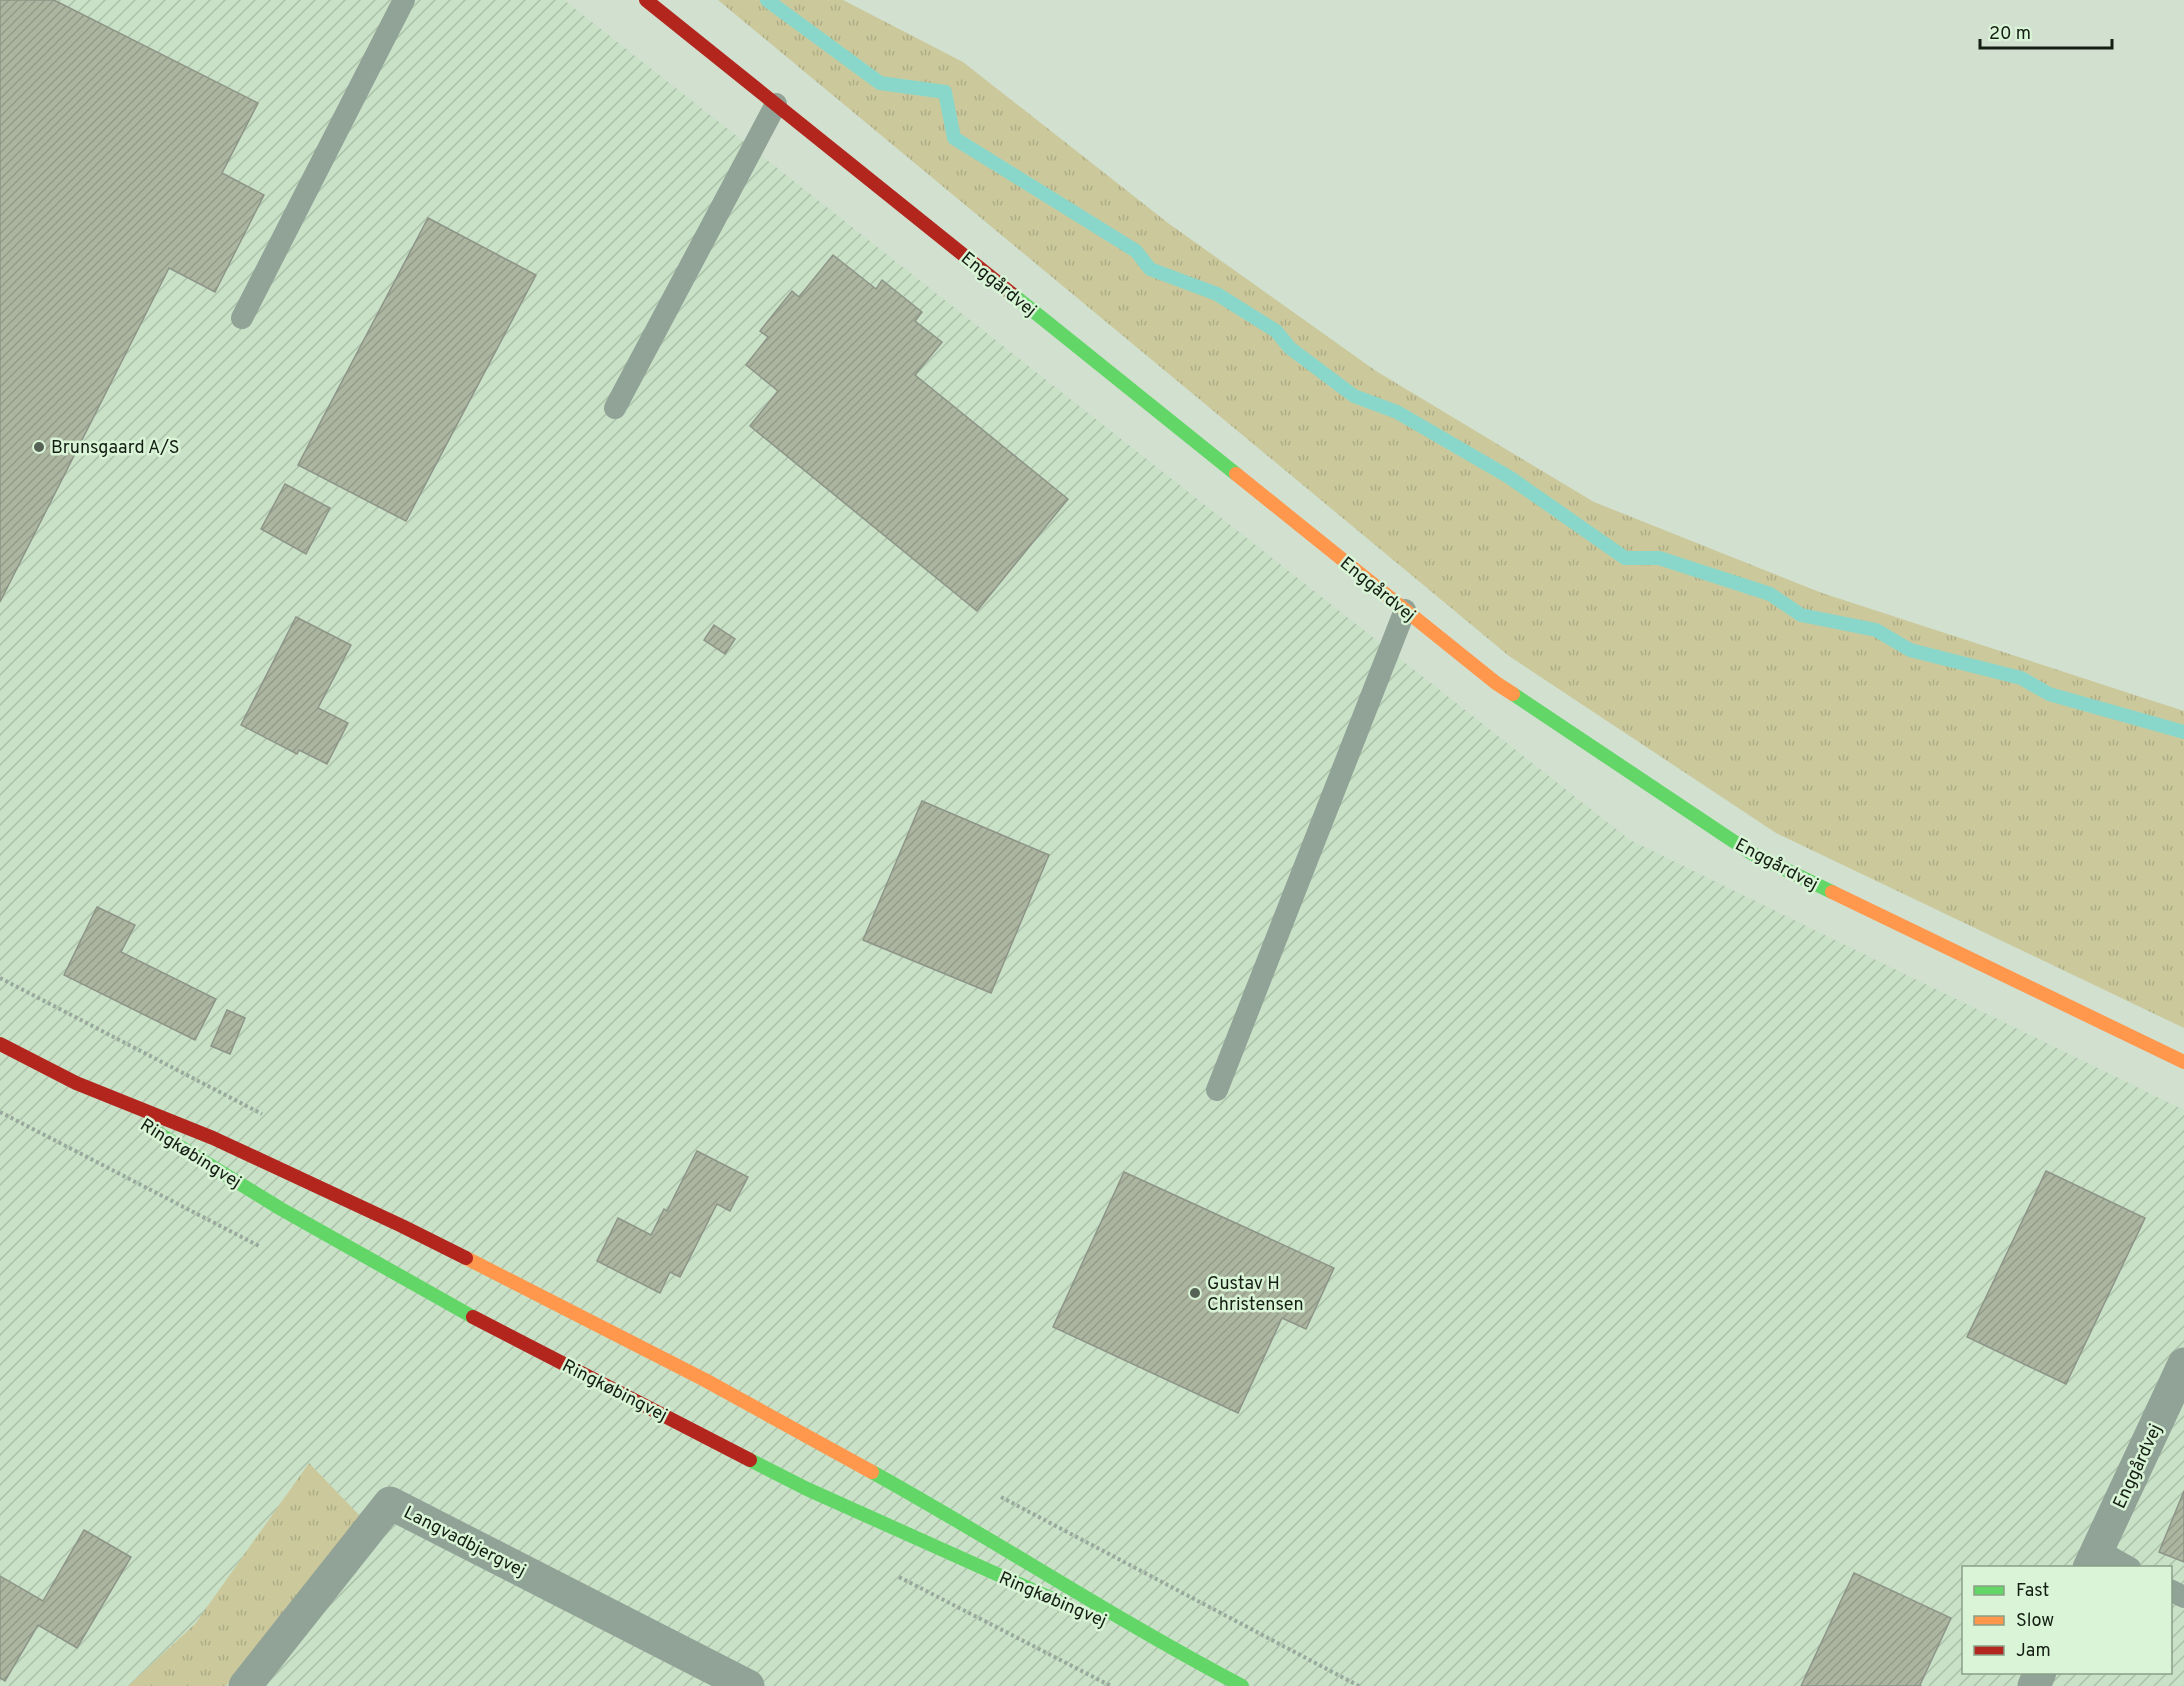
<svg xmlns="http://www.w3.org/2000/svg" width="2184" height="1686" viewBox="0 0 2184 1686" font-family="Overpass,sans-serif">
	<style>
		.industrial { fill: url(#industrial-furrows); fill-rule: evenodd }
		.grass { fill: url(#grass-tufts) }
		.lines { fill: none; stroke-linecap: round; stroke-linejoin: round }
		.stream { stroke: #89d7ca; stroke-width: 14 }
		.building { fill: url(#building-hatch); stroke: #8d9588; stroke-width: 1.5 }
		.path { stroke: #99a89d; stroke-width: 4; stroke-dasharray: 3 3; stroke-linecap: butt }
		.lane { stroke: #91a297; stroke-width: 22 }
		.street { stroke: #91a297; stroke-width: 33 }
		.fast { stroke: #63d668; stroke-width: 14 }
		.slow { stroke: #ff974d; stroke-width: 14 }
		.jam { stroke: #b3261e; stroke-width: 14 }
		.poi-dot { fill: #566255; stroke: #d9f4d6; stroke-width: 2 }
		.labels { text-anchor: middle; stroke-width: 5; stroke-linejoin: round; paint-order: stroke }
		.street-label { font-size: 18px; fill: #141e13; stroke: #d9f4d6 }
		.poi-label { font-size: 18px; fill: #141e13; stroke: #d9f4d6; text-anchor: start }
	</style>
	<defs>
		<pattern id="industrial-furrows" width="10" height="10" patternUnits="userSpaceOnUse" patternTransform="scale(1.5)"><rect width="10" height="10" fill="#c9e1c7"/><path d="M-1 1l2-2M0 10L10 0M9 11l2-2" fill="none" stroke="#acc1aa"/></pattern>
		<pattern id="grass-tufts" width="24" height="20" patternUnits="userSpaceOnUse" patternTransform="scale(1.5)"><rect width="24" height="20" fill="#cbc99c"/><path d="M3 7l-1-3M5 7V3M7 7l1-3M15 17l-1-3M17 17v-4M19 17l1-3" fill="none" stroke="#adac86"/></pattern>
		<pattern id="building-hatch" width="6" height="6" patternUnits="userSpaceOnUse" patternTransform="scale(1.5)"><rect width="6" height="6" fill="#acb5a0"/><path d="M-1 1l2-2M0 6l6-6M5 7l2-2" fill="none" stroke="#939b89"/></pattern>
	</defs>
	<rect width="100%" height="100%" fill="#d2e0d0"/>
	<path class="industrial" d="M 0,0 L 564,0 L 1630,840 L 2184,1110 L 2184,1686 L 0,1686 ZM 1964,1568 L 2170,1568 L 2170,1672 L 1964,1672 Z"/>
	<g class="grass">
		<polygon points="718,0 843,0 963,62 1168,223 1376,371 1594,502 1822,593 2184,711 2184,1028 1776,833 1509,656"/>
		<polygon points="309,1463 362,1518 226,1686 128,1686 195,1624"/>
	</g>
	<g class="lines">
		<polyline class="stream" points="767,0 880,83 945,92 954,138 1136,251 1150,269 1217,294 1276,331 1290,348 1354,396 1397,412 1509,477 1625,558 1659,558 1770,594 1801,615 1876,630 1910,650 2021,678 2049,694 2184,732"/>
	</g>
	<g class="building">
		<polygon points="0,0 54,0 258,103 222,173 264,195 215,292 169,268 0,602"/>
		<polygon points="428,218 536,275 406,521 298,465"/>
		<polygon points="833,255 876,289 882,280 922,312 915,321 942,342 915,375 1068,499 977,611 750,426 778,391 746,365 768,337 760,331 792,291 799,297"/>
		<polygon points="285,484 330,508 306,554 261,529"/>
		<polygon points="296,617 351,645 318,708 348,723 327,764 299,750 297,754 241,725"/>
		<polygon points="714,625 735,639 725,654 704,640"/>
		<polygon points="922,801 1049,855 991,993 863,940"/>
		<polygon points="97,907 135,925 121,952 216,999 195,1040 64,975"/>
		<polygon points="227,1010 245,1018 230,1054 211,1046"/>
		<polygon points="697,1151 748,1177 730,1211 717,1204 680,1277 670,1272 660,1293 597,1261 618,1218 651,1235 664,1209 667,1211"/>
		<polygon points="2046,1171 2145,1218 2066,1384 1967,1337"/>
		<polygon points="1124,1172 1334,1268 1306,1329 1282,1318 1238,1413 1053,1327"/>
		<polygon points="2184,1491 2184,1562 2159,1552"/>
		<polygon points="84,1530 131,1557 77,1648 38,1625 5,1681 0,1678 0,1576 43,1601"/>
		<polygon points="1854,1573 1951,1618 1920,1685 1921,1686 1801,1686"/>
	</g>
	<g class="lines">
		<g class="path">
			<polyline points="0,978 262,1114"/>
			<polyline points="0,1112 261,1247"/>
			<polyline points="1001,1497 1359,1686"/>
			<polyline points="899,1577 1111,1686"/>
		</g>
		<g class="lane">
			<polyline points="242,318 404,0"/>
			<polyline points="615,408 776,104"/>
			<polyline points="1217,1090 1405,610"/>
			<polyline points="2098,1550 2130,1568"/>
			<polyline points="2170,1590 2184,1597"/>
		</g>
		<g class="street">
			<polyline points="2089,1568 2184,1364"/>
			<polyline points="245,1686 390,1503 748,1686"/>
			<polyline points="2034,1686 2040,1672"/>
		</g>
		<g class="fast">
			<polyline points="1012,294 1236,474"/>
			<polyline points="1513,694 1751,853 1832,892"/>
			<polyline points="156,1132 281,1209 473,1317"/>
			<polyline points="750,1460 807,1489 1059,1602"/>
			<path d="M 872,1472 C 997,1541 1116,1620 1242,1686"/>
		</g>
		<g class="slow">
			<polyline points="1236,474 1496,683 1513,694"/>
			<polyline points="1832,892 2184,1062"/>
			<polyline points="466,1258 705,1380 872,1472"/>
		</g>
		<g class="jam">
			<polyline points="646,0 1012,294"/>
			<polyline points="0,1044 76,1083 213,1138 402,1226 466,1258"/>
			<polyline points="473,1317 750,1460"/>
		</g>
	</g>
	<g class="poi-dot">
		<circle cx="39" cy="447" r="6"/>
		<circle cx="1195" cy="1293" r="6"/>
	</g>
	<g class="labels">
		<g class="street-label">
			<text transform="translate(999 284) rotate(39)" y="6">Enggårdvej</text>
			<text transform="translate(1378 589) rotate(39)" y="6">Enggårdvej</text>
			<text transform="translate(1777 864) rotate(28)" y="6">Enggårdvej</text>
			<text transform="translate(191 1153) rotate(32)" y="6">Ringkøbingvej</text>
			<text transform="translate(615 1390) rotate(27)" y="6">Ringkøbingvej</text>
			<text transform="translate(2137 1466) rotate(-65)" y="6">Enggårdvej</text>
			<text transform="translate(465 1541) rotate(27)" y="6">Langvadbjergvej</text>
			<text transform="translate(1053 1599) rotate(23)" y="6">Ringkøbingvej</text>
		</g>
		<g class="poi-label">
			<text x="51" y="453">Brunsgaard A/S</text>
			<text x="1207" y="1289">Gustav H<tspan x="1207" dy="21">Christensen</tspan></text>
		</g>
	</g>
	<rect x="1962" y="1566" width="210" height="108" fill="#d9f4d6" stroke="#8a9e88" stroke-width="1.5"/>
	<rect x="1974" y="1586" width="30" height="9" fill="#63d668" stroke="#8a9e88" stroke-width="1.5"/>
	<text x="2016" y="1596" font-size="18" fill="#141e13">Fast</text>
	<rect x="1974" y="1616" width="30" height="9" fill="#ff974d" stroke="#8a9e88" stroke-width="1.5"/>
	<text x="2016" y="1626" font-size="18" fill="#141e13">Slow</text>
	<rect x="1974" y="1646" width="30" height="9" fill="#b3261e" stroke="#8a9e88" stroke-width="1.5"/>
	<text x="2016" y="1656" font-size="18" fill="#141e13">Jam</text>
	<path d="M1980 39v9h132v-9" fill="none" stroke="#141e13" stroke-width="3"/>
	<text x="1989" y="39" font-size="18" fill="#141e13" stroke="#d9f4d6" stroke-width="4.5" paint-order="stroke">20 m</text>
</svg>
